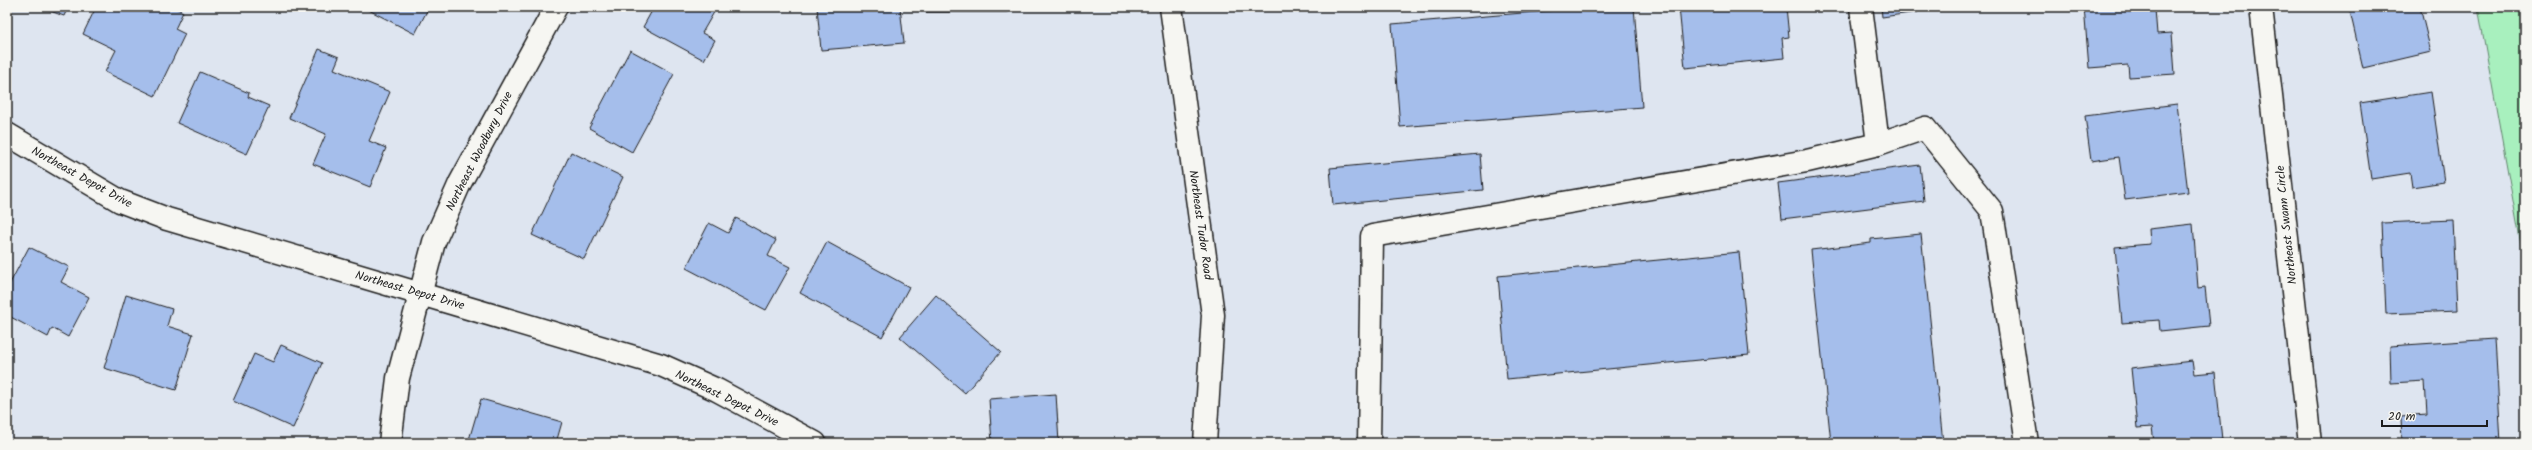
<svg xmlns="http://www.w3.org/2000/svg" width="2532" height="450" viewBox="0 0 2532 450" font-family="Kalam,sans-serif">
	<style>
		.green { fill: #a8f0be; stroke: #62866d }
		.building { fill: #a5beeb; stroke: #1c1c1c }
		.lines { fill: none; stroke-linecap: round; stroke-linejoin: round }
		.street-casing { stroke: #1c1c1c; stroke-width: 25 }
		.secondary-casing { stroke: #1c1c1c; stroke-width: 25 }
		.street { stroke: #f6f6f2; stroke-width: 22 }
		.secondary { stroke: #f6f6f2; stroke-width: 22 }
		.labels { text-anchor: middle; stroke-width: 3; stroke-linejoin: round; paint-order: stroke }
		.street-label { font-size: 12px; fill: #1c1c1c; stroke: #f6f6f2 }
	</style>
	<rect width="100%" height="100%" fill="#dee5f0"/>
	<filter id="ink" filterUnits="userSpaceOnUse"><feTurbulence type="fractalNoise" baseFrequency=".025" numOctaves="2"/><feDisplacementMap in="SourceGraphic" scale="8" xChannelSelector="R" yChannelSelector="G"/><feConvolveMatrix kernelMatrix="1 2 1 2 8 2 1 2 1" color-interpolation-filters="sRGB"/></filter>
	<g filter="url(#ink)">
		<polygon class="green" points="2478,7 2525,7 2525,267"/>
		<g class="building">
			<polygon points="39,7 68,7 64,16"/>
			<polygon points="96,7 174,7 183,12 175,29 185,34 155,96 105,72 116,50 83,34"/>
			<polygon points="363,7 429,7 415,34"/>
			<polygon points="441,7 451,7 449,11"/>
			<polygon points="654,7 717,7 702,33 715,40 704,60 643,27"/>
			<polygon points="817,7 900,7 904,43 821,50"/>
			<rect x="926" y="7" width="81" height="5"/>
			<polygon points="1594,7 1634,7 1642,107 1400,127 1392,24"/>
			<polygon points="1679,7 1786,7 1789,37 1782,38 1784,58 1685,68"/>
			<polygon points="1881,7 1917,7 1918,12 1882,17"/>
			<polygon points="2084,7 2167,7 2155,9 2157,34 2172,33 2175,74 2129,77 2128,65 2089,68"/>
			<polygon points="2349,7 2420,7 2431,52 2363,68"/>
			<polygon points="319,49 339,57 334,69 390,92 369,141 386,148 370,187 313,164 326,134 289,118"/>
			<polygon points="630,50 674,74 632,152 589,128"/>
			<polygon points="200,72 249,93 248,97 269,106 247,154 177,123"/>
			<polygon points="2431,92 2444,182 2412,187 2410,173 2371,179 2360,103"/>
			<polygon points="2177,104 2188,192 2125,200 2119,157 2091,161 2085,116"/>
			<polygon points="571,152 623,177 584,259 532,235"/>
			<polygon points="1480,154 1483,190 1333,205 1330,168"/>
			<polygon points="1920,165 1924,201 1782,219 1778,183"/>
			<polygon points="736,218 776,240 768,256 790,267 766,310 686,268 709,223 728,233"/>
			<polygon points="2453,220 2457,311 2386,314 2382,223"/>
			<polygon points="2193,224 2198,288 2205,287 2209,326 2160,331 2159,320 2122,323 2115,247 2150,244 2149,229"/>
			<polygon points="1921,234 1943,443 1831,443 1811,250 1871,243 1871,239"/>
			<polygon points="827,242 909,287 882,337 800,293"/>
			<polygon points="29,247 69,267 61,282 89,297 68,337 52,328 48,337 7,315 7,289"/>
			<polygon points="1739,252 1749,355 1507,379 1498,276"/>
			<polygon points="126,295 172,309 167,326 193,334 176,390 104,368"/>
			<polygon points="936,295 1001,352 965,393 900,337"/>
			<polygon points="2495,339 2501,443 2402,443 2401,416 2427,414 2425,381 2391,383 2390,346"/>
			<polygon points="281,345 322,363 293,428 233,401 254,354 273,362"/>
			<polygon points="2192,361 2194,374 2215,372 2222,440 2191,443 2154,443 2152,427 2137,428 2131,368"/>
			<polygon points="1056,394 1059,443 992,443 989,399"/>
			<polygon points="481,399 562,422 556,443 468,443"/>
		</g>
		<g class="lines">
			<defs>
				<g id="street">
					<polyline points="1861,7 1878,144 1925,128 1992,211 2027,443"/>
					<polyline points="2261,7 2310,443"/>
					<polyline points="7,134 120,201 167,219 661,365 717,390 815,443"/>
					<polyline points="390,443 398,378 434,242 460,183 556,7"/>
					<polyline points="1369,443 1372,236 1807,161 1878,144"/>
				</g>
				<polyline id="secondary" points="1171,7 1213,315 1205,443"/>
			</defs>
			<use href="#street" class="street-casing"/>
			<use href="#secondary" class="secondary-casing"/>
			<use href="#street" class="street"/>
			<use href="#secondary" class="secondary"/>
		</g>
	</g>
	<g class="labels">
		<g class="street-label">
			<text transform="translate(479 151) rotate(-63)" y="4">Northeast Woodbury Drive</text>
			<text transform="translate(82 177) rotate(29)" y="4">Northeast Depot Drive</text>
			<text transform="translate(1201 225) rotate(82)" y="4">Northeast Tudor Road</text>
			<text transform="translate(2286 225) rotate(-96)" y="4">Northeast Swann Circle</text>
			<text transform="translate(410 290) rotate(16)" y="4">Northeast Depot Drive</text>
			<text transform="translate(727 398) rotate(26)" y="4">Northeast Depot Drive</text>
		</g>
	</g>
	<rect width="2532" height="450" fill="none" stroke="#f6f6f2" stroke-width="24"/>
	<rect x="12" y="12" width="2508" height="426" fill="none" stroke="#1c1c1c" stroke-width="1.5" filter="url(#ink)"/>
	<path d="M2382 420v6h105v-6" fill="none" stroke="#1c1c1c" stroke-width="2"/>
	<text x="2388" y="420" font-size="12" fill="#1c1c1c" stroke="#f6f6f2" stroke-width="3" paint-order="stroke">20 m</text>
</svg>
